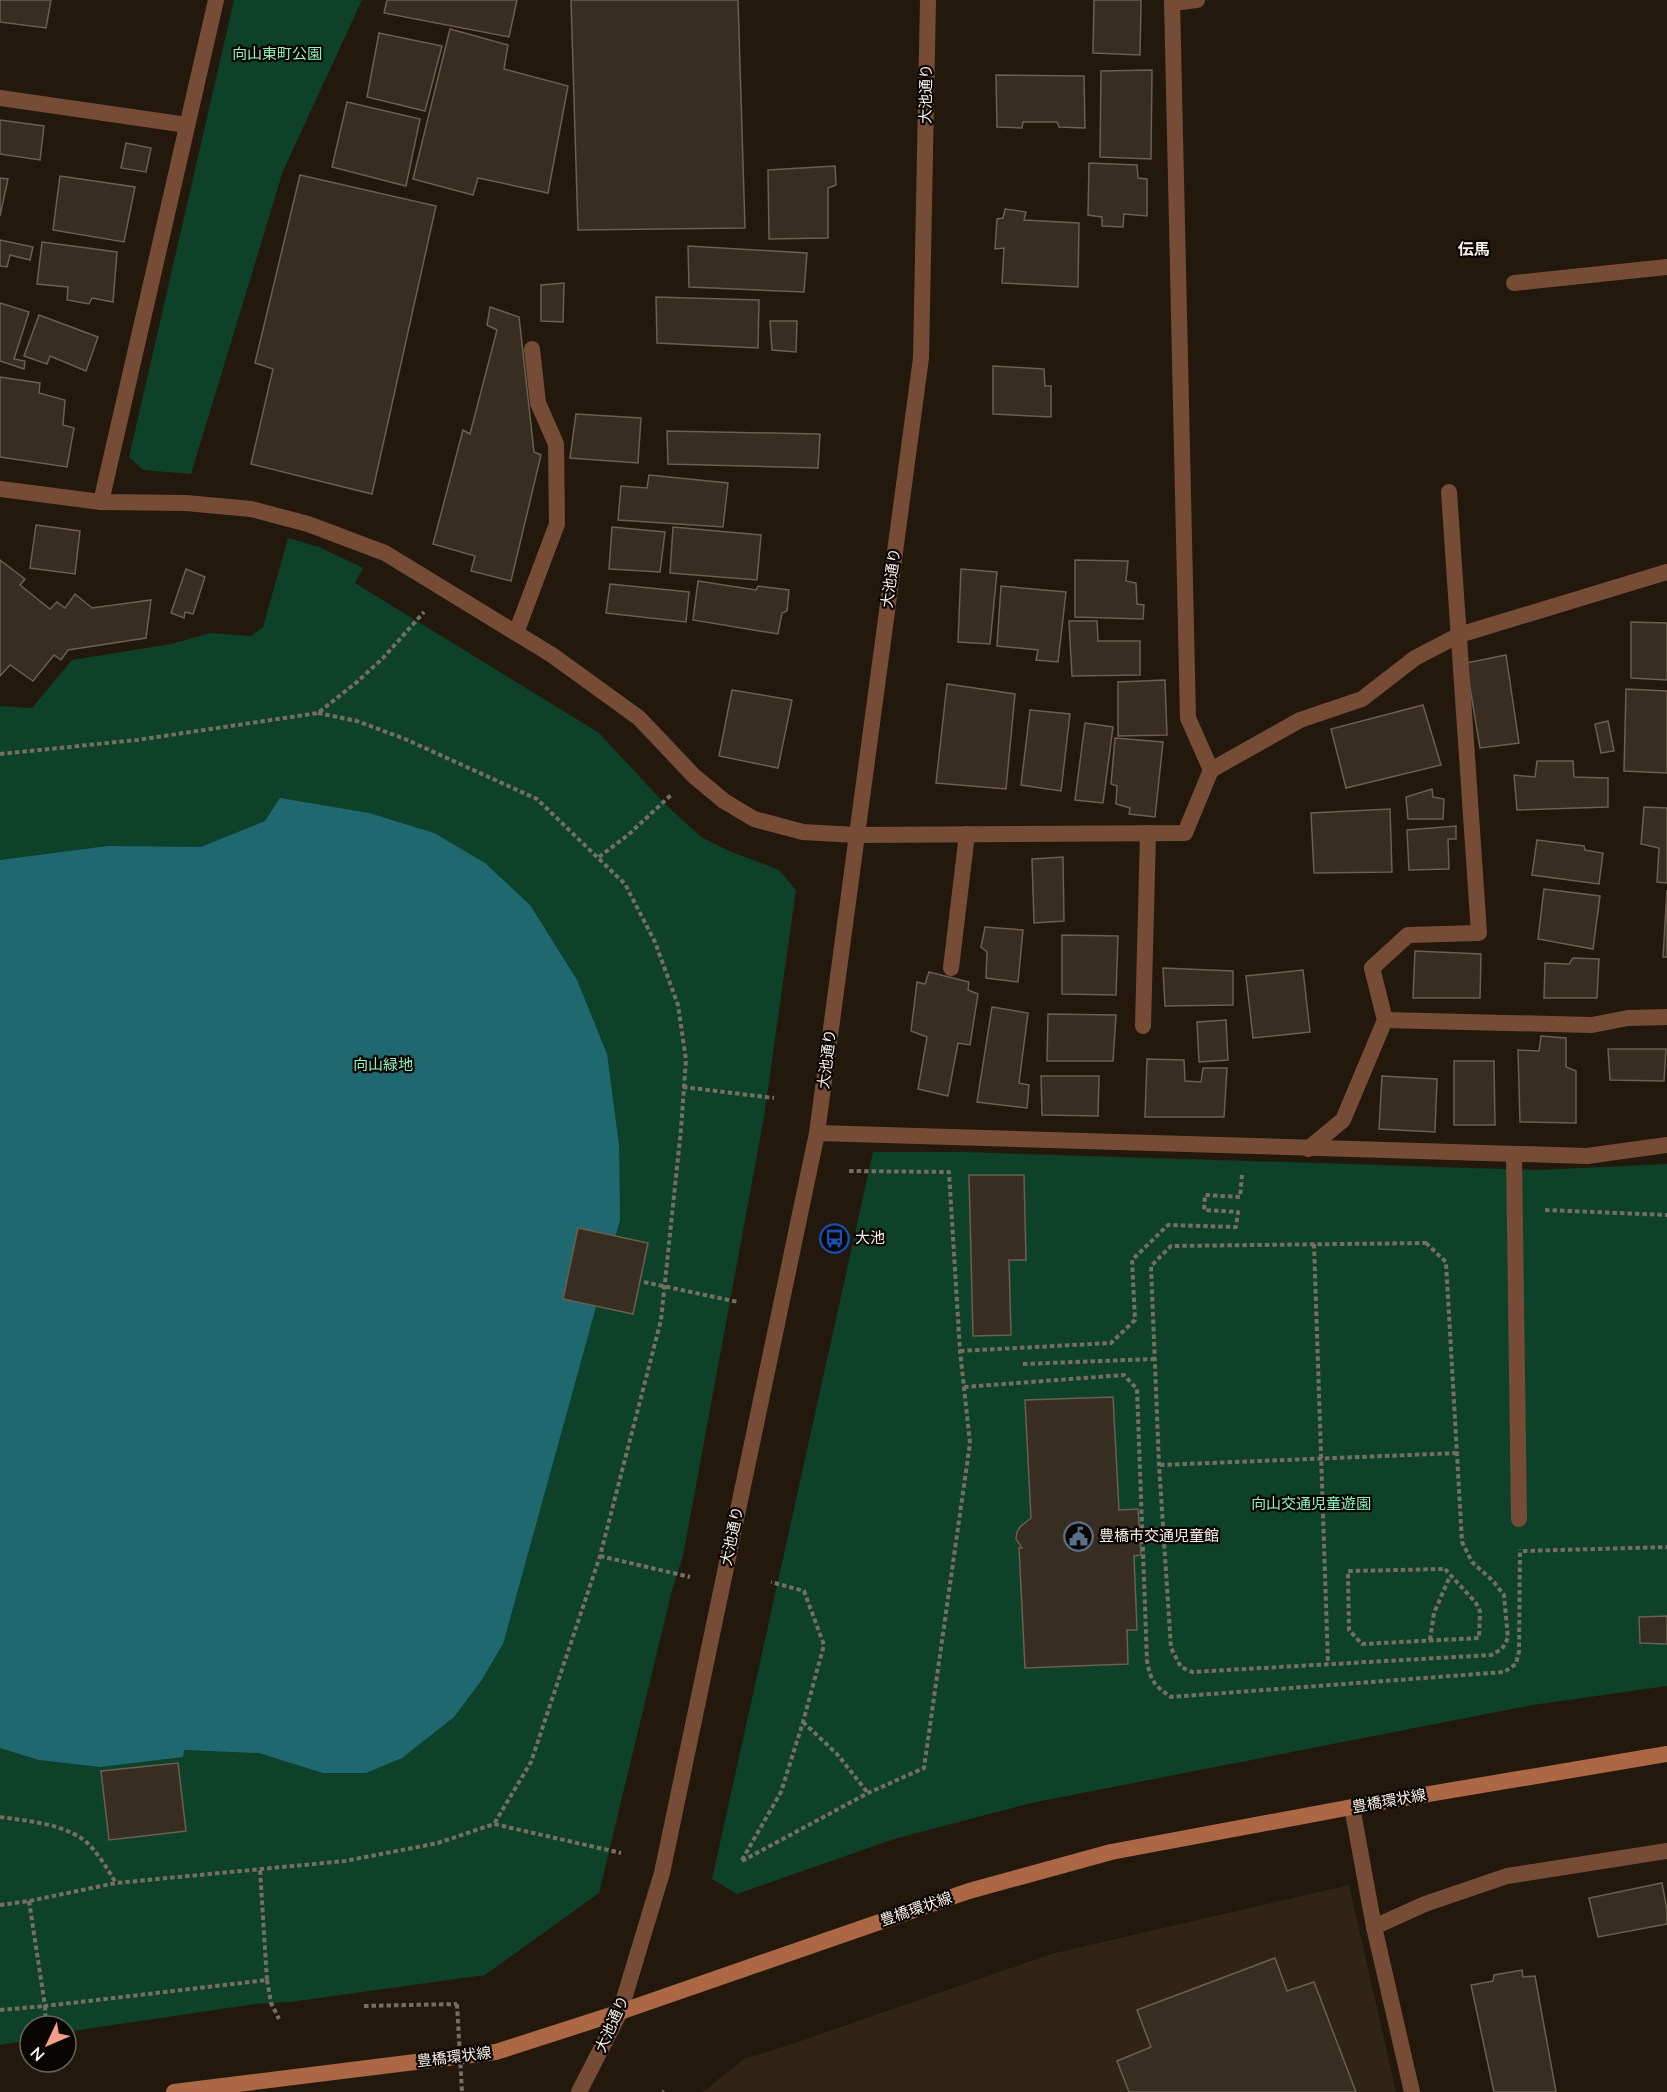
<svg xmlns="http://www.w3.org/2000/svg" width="1667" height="2092" viewBox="0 0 1667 2092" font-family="Mulish,'Noto Sans JP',sans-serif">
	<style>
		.commercial { fill: #2f2415 }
		.green { fill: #0d412a }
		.water { fill: #1f6870 }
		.building { fill: #372d20; stroke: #6a5f50; stroke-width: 1.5 }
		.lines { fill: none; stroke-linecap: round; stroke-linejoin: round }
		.path { stroke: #766e63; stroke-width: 4; stroke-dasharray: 4.5 3; stroke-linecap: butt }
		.service { stroke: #774c37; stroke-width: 16 }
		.minor { stroke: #774c37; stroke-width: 16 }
		.tertiary { stroke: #774c37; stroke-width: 16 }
		.secondary { stroke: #ac6745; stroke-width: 16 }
		.path-bridge { stroke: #766e63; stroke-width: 4; stroke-dasharray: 4.5 3; stroke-linecap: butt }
		.labels { text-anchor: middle; stroke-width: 4.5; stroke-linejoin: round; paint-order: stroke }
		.park-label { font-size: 15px; fill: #91f2be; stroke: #090502 }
		.street-label { font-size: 15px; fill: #f9f2ea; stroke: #090502 }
		.poi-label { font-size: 15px; fill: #f9f2ea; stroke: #090502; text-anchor: start }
		.neighbourhood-label { font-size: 16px; font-weight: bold; fill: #f9f2ea; stroke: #090502 }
	</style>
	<rect width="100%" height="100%" fill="#22190c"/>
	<polygon class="commercial" points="1349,1885 1396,2092 702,2092 746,2058 786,2046 1051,1954"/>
	<g class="green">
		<polygon points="234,0 362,0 283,171 191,474 143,470 129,457"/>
		<polygon points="288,538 319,547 363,568 355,583 599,733 664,803 701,837 729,851 779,870 796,890 764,1117 683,1556 672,1590 599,1893 485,1975 290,2002 255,2004 66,2032 66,2026 30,2026 30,2040 0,2045 0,706 32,708 72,660 171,644 210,633 251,636 263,627"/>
		<polygon points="873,1152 964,1152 1537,1170 1667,1164 1667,1686 1533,1705 1031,1803 894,1839 737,1894 712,1879"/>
	</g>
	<polygon class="water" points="280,798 369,813 434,833 485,863 530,905 577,980 607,1054 619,1145 620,1220 503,1644 481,1681 454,1717 402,1758 366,1773 323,1773 259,1753 184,1750 183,1757 100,1767 39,1760 0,1748 0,860 108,846 201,847 265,821"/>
	<g class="building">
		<polygon points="0,0 51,0 46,28 0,22"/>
		<polygon points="387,0 517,0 509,37 384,13"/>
		<polygon points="571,0 738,0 745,228 578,230"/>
		<polygon points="1094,0 1141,0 1140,55 1093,53"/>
		<polygon points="450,29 508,45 504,69 568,86 548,193 478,178 473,195 413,179"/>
		<polygon points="379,33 442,46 425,111 367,97"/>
		<polygon points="1152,70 1151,159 1100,157 1101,71"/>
		<polygon points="996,75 1084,76 1085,128 1059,127 1057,122 1023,122 1022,128 997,127"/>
		<polygon points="347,102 420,119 406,186 332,167"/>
		<polygon points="0,120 44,126 40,160 0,154"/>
		<polygon points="126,143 151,148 146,172 121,168"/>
		<polygon points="1089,163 1137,165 1138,178 1147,179 1147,216 1124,214 1123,227 1102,226 1102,217 1088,215"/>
		<polygon points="835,166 836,185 828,188 828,238 769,239 768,170"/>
		<polygon points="300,175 436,206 372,494 251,464 273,369 255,363"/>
		<polygon points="60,176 135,187 124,242 53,230"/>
		<polygon points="0,178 8,179 0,216"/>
		<polygon points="1005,209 1026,212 1024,220 1079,223 1078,287 1002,283 1004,248 995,249 997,219 1003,218"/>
		<polygon points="0,240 33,247 30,260 10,255 7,267 0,266"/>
		<polygon points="42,242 117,252 113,302 92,298 89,304 67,300 68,287 37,284"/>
		<polygon points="688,246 807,253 804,292 689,287"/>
		<polygon points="564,283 563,322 541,321 541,285"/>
		<polygon points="656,297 759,300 758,348 657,343"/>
		<polygon points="0,303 29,312 14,359 25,361 24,369 0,361"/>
		<polygon points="490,307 519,317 534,452 541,455 511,581 471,571 475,556 433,544 463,430 470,434 497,330 487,325"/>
		<polygon points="39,315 98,337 86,371 50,356 47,364 24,356"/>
		<polygon points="770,321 797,321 796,352 772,350"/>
		<polygon points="993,366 1044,369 1045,386 1051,386 1051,417 993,414"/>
		<polygon points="0,377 40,383 39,393 65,400 63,425 74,428 67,467 0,457"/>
		<polygon points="576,414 641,418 638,463 570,458"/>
		<polygon points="667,431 820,434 818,468 668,464"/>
		<polygon points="649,475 728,483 723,527 618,520 621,486 647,488"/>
		<polygon points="36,525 80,531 75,574 30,568"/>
		<polygon points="612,527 665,532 660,572 609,569"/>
		<polygon points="673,527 761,535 757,580 670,573"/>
		<polygon points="0,560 25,579 20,585 50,609 57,602 65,608 75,594 92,608 151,600 146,638 68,650 61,660 54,655 33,681 10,665 0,676"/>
		<polygon points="1075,560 1128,561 1126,581 1136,583 1137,604 1144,605 1143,619 1075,617"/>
		<polygon points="186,569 205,577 193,614 185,612 184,618 171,613"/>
		<polygon points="961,569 997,572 990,644 958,642"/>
		<polygon points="698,581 756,590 758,586 789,590 787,611 782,613 778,634 693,620"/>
		<polygon points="610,584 689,592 686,622 606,613"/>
		<polygon points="1001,586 1066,592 1058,662 1036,660 1038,650 997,646"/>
		<polygon points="1069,621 1097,621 1098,641 1140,641 1140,675 1072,676"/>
		<polygon points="1631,622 1667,623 1667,680 1631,678"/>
		<polygon points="1506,655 1519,743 1480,748 1466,663"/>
		<polygon points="1165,680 1167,735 1118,736 1118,682"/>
		<polygon points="947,684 1015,694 1006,789 936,783"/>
		<polygon points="1626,689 1667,691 1667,773 1624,771"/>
		<polygon points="732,690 792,700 778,768 719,756"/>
		<polygon points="1423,705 1441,765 1346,788 1331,729"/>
		<polygon points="1030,710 1070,714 1061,791 1021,785"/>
		<polygon points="1608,721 1614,751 1601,753 1595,724"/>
		<polygon points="1085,723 1113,727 1103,803 1075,800"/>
		<polygon points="1115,738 1163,742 1155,817 1129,814 1130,808 1116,804 1117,786 1111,784"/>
		<polygon points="1537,761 1573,761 1574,777 1608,778 1608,807 1517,810 1514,775 1535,777"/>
		<polygon points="1432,789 1433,797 1444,799 1443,819 1408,819 1406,797"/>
		<polygon points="1644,807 1667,808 1667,883 1657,882 1659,848 1641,844"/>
		<polygon points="1390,809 1392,872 1314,873 1311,813"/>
		<polygon points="1456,826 1456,839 1448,839 1449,869 1409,870 1407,830"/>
		<polygon points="1537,840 1584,846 1585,850 1603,853 1599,884 1532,875"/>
		<polygon points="1063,857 1064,921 1034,923 1032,859"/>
		<polygon points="1544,889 1600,896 1593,949 1538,939"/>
		<polygon points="1667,890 1667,957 1663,957"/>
		<polygon points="985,927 1023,930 1018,982 986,978 987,952 981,947"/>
		<polygon points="1062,935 1118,936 1116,995 1062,994"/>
		<polygon points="1415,951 1481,954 1480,998 1413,998"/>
		<polygon points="1573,958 1599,959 1597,998 1544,998 1545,963 1569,964"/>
		<polygon points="1163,968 1233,971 1233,1005 1165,1006"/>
		<polygon points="1303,970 1310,1032 1253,1038 1246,976"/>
		<polygon points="929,972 969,982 968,990 978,994 970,1045 958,1043 948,1096 918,1089 927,1037 911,1031 917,982 925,984"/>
		<polygon points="992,1007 1028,1013 1019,1083 1029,1085 1027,1108 977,1102"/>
		<polygon points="1048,1014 1116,1015 1113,1061 1047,1061"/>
		<polygon points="1226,1020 1228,1060 1199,1062 1197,1022"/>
		<polygon points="1541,1036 1566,1038 1566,1067 1576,1071 1576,1123 1520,1122 1518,1050 1539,1051"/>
		<polygon points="1608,1049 1666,1049 1664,1081 1610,1080"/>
		<polygon points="1147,1059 1184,1060 1185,1081 1201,1082 1203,1068 1227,1068 1224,1117 1145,1117"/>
		<polygon points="1454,1061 1494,1061 1495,1125 1454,1125"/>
		<polygon points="1041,1076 1099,1076 1098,1116 1042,1115"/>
		<polygon points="1382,1076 1437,1079 1435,1132 1379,1129"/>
		<polygon points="969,1175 1024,1175 1026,1260 1009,1260 1011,1335 973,1336"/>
		<polygon points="578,1228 648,1243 633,1314 563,1299"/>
		<polygon points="1113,1397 1119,1510 1138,1509 1141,1555 1134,1556 1137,1630 1127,1630 1128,1664 1025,1668 1019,1548 1022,1548 1016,1539 1017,1532 1020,1527 1031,1518 1025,1400"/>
		<polygon points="1667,1616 1667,1644 1640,1643 1639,1617"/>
		<polygon points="178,1763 186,1831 109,1840 101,1771"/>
		<polygon points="1662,1883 1667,1910 1667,1924 1598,1937 1589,1898"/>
		<polygon points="1275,1958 1287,1991 1314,1982 1356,2092 1129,2092 1117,2061 1151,2047 1137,2010"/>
		<polygon points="1522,1970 1523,1977 1535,1976 1556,2092 1494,2092 1471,1985 1493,1981 1494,1975"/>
	</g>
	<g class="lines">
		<g class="path">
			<polyline points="318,713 357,721 405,739 537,799 625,884 655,942 678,1005 686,1060 681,1129 661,1320 600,1556 531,1762 494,1824"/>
			<polyline points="0,754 137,740 318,713 357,682 383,658 424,612"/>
			<polyline points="599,857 628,835 671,795"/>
			<polyline points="683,1087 774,1098"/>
			<polyline points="1545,1210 1667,1215"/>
			<polygon points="1426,1243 1446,1262 1462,1542 1472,1562 1493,1581 1504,1595 1508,1638 1502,1649 1491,1655 1192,1672 1181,1667 1171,1648 1159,1465 1151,1266 1171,1246"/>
			<polyline points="1314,1244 1328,1664"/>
			<polyline points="644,1282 738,1302"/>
			<polyline points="960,1351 1111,1343 1135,1320 1132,1260 1168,1225 1236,1227 1238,1212 1204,1210 1205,1195 1240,1197 1242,1175"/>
			<polyline points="1023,1364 1154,1359"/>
			<path d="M 964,1387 L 1124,1375 L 1137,1389 L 1147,1661 C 1151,1682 1154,1685 1171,1697 L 1504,1672 L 1516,1664 L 1519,1651 L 1520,1549"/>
			<polyline points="1160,1465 1459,1453"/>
			<polyline points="1523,1551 1667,1547"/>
			<polyline points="600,1556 690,1577"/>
			<polygon points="1445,1569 1476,1603 1480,1611 1479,1638 1362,1644 1349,1630 1348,1571"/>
			<polyline points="1430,1640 1434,1613 1450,1576"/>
			<polyline points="803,1722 837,1754 868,1793"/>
			<path d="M 0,1817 C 27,1821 58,1823 81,1838 C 94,1846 108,1870 116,1883"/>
			<polyline points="742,1860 781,1792 803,1722 824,1645 804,1591 771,1582"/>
			<polyline points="742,1861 868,1793 924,1768 970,1443 960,1351 949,1172 849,1171"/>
			<polyline points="29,1901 45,2006 267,1980 260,1870"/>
			<polyline points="0,1905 29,1901 116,1883 345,1861 438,1843 494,1824 621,1853"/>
			<polyline points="267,1980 271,2003 279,2019"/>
			<polyline points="364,2006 457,2004"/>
			<polyline points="0,2010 45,2006 46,2026"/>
			<polyline points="663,2092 664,2091"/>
		</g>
		<g class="service">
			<polyline points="951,968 967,834"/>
			<polyline points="1514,1154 1519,1519"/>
		</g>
		<g class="minor">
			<polyline points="1172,0 1188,718 1211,770"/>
			<polyline points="1172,3 1197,0"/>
			<polyline points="0,98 187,125"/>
			<polyline points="1514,283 1667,267"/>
			<polyline points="0,489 101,502 186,503 251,509 308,524 385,553 552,655 639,718 694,776 724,801 754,819 803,832 856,835 1185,833 1211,770 1300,720 1362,699 1415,658 1459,635 1667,572"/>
			<polyline points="101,502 216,0"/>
			<polyline points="516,633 557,524 556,444 538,403 532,349"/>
			<polyline points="1385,1020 1592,1025 1628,1018 1667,1017"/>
			<polyline points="1143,1026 1148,833"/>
			<polyline points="817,1133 1587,1156 1667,1145"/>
			<polyline points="1308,1149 1343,1120 1385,1020 1372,968 1408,935 1479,933 1449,492"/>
			<polyline points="1374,1927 1425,1904 1507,1876 1667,1851"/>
		</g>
		<g class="tertiary">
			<polyline points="1352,1807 1374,1927 1412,2092"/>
			<polyline points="579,2092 620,2012 662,1873 817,1133 921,358 928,0"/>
		</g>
		<polyline class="secondary" points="174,2092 496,2052 620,2012 969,1891 1111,1852 1352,1807 1667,1754"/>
		<polyline class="path-bridge" points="457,2004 462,2092"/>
	</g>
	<defs>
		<symbol id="bus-ring" viewBox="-11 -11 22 22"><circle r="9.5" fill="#090502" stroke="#1a4fb4" stroke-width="1.5"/><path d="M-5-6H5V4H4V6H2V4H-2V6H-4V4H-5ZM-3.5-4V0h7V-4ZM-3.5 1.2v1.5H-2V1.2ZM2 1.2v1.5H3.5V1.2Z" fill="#1a4fb4"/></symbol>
		<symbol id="civic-ring" viewBox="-11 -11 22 22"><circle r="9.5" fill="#090502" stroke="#5c6f8a" stroke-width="1.5"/><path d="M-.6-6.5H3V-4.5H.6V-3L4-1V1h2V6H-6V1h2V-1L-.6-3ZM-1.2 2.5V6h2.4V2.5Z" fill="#5c6f8a"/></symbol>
	</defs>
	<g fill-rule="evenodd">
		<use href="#bus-ring" x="818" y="1222" width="33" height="33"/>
		<use href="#civic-ring" x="1062" y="1520" width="33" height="33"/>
	</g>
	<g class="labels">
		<g class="park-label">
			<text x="277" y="59">向山東町公園</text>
			<text x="383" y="1070">向山緑地</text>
			<text x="1311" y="1509">向山交通児童遊園</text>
		</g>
		<g class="street-label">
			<text transform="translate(926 94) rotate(-89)" y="5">大池通り</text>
			<text transform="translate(891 578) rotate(-82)" y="5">大池通り</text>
			<text transform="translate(827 1059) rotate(-83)" y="5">大池通り</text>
			<text transform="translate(732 1536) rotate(-78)" y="5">大池通り</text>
			<text transform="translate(1389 1801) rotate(-10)" y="5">豊橋環状線</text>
			<text transform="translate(916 1909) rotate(-19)" y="5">豊橋環状線</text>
			<text transform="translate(612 2024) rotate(-66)" y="5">大池通り</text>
			<text transform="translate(454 2057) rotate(-7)" y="5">豊橋環状線</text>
		</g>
		<g class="poi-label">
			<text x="855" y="1243">大池</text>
			<text x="1099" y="1541">豊橋市交通児童館</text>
		</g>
		<g class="neighbourhood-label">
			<text x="1474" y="255">伝馬</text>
		</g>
	</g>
	<g transform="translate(48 2044) rotate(226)"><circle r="28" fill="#090502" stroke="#69645f" stroke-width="1.5"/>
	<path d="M0-4.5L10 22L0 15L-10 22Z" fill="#f49e8a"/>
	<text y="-9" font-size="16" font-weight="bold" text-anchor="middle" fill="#f9f2ea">N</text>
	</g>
</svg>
